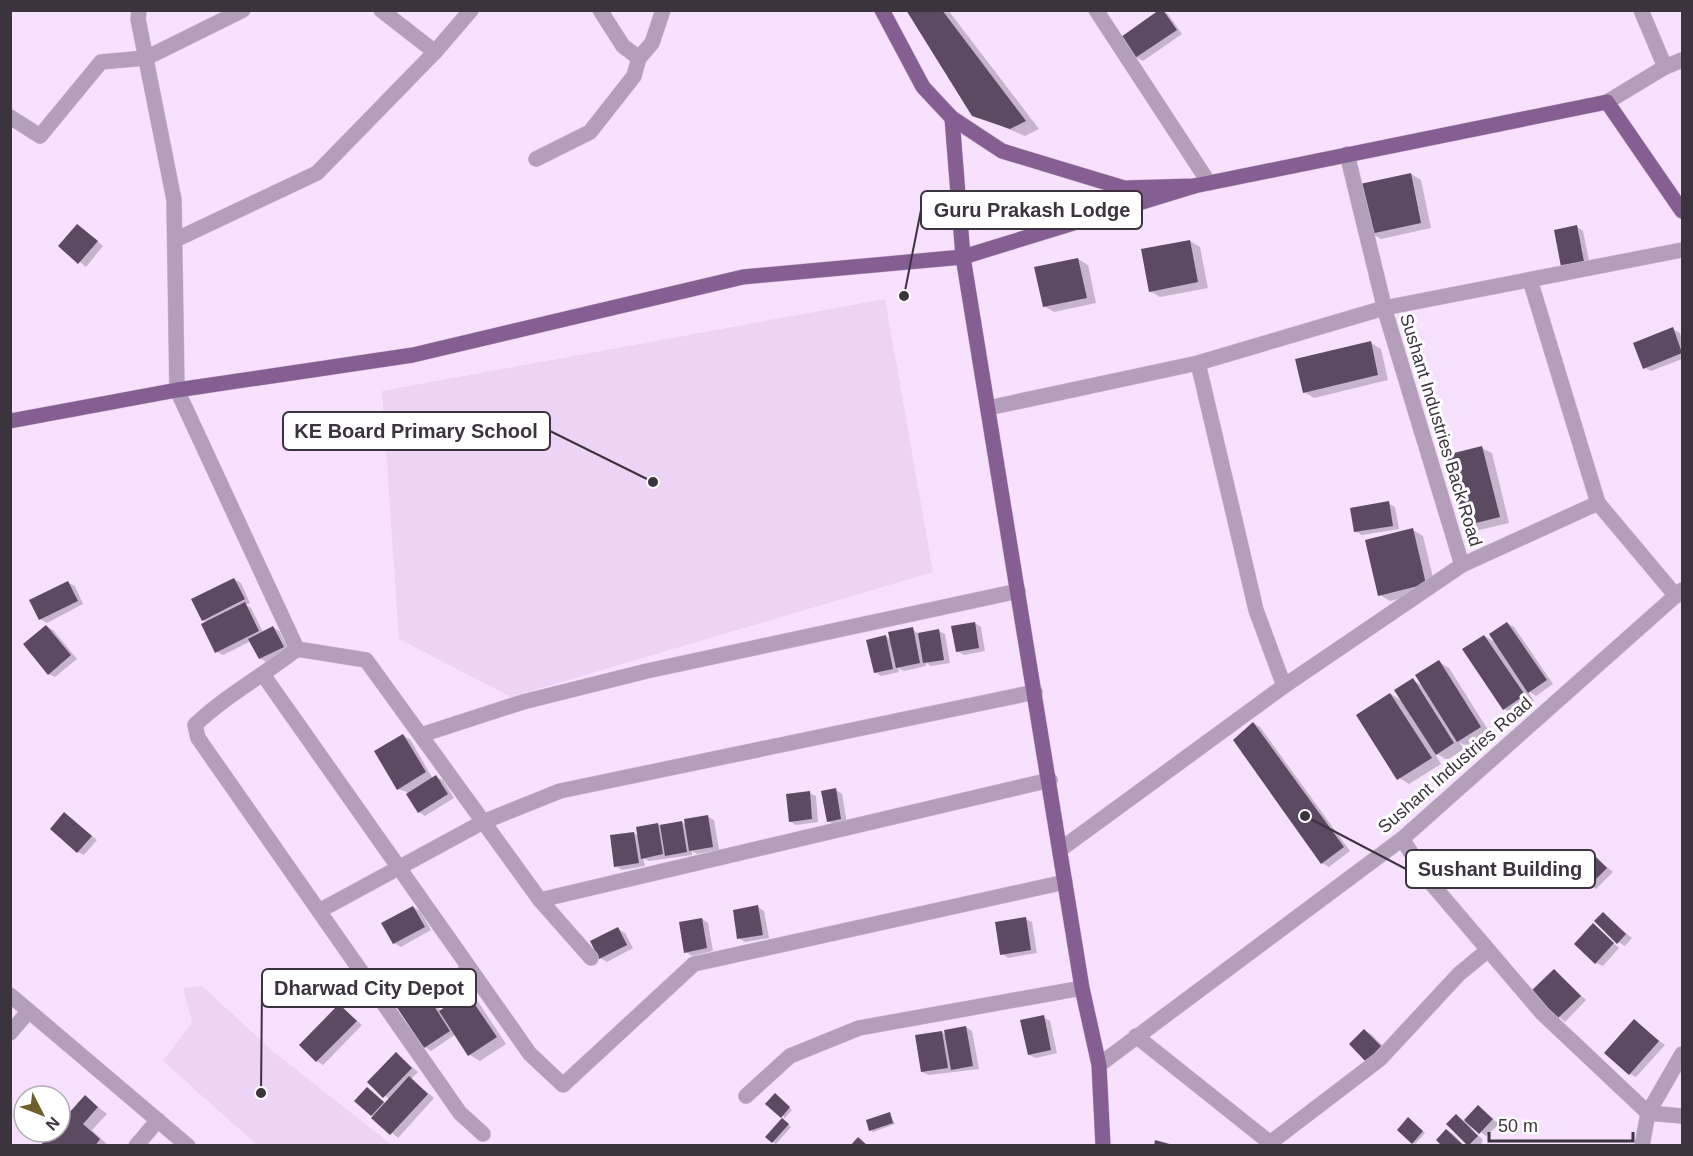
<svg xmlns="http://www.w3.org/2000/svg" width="1693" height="1156" viewBox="0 0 1693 1156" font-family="Helvetica,sans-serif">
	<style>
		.built { fill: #edd3f6 }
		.shadow { fill: #0003 }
		.building { fill: #5c4a62 }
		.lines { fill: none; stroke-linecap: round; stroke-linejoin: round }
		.minor-casing { stroke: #d2bed8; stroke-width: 16 }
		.major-casing { stroke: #d2bed8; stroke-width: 16 }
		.minor { stroke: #b49fbb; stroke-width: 15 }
		.major { stroke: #865f92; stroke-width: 15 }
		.labels { text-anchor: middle; stroke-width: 6; stroke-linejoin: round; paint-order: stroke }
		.street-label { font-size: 18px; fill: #3b333e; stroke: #fff }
		.leader { fill: none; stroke: #3b333e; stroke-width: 2 }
		.callout-dot { fill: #3b333e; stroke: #fff; stroke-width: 2 }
		.callout { fill: #fff; stroke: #3b333e; stroke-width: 2 }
		.callout-label { font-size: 20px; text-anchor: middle; font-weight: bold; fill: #3b333e }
	</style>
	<rect width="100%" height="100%" fill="#f8e1ff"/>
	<g class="built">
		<polygon points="885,299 933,572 511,697 399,639 382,391"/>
		<polygon points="202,986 275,1053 392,1145 257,1145 163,1061 192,1022 183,988"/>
	</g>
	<g class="shadow">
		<polygon points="908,10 948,10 1039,129 1025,136 973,114"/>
		<polygon points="1162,10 1168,14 1182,34 1143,61 1136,57 1123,38"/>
		<polygon points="1411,174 1421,180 1431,228 1381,239 1371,233"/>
		<polygon points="1577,227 1583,231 1591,270 1570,274"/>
		<polygon points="83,229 103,246 86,267 60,246"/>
		<polygon points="1190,241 1200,247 1208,288 1160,297 1150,291"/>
		<polygon points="1078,259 1088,265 1096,303 1054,312 1044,306"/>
		<polygon points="1673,329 1680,333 1682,340 1682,359 1651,371 1645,368"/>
		<polygon points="1371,343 1381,349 1388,380 1314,398 1304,392"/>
		<polygon points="1482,448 1492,453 1509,523 1475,531 1465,525"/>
		<polygon points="1388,503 1395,507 1399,529 1362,535 1355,531"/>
		<polygon points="1413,530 1423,536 1436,590 1390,601 1380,595"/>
		<polygon points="234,579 241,583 250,603 246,605 251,608 263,632 273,627 279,631 289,650 266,662 260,658 251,641 223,655 217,652 208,623 203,620"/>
		<polygon points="68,583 75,586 83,604 47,623 40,619"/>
		<polygon points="975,623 981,627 985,651 964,655 957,651"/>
		<polygon points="1507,623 1514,627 1553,684 1536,696 1527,690 1534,701 1514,715 1504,709 1484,636 1497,643"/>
		<polygon points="46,626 53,630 77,659 55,677 49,674"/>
		<polygon points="912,629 919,634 939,631 945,634 950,663 931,666 926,663 926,666 904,671 898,668 899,672 881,676 875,672 885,636 891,640"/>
		<polygon points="1439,662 1449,668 1490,733 1468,747 1459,742 1464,749 1447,760 1434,752 1441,764 1409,784 1399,778 1391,694 1403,702 1413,680 1423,686"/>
		<polygon points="1253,723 1260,727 1350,851 1329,867 1322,863"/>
		<polygon points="403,736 410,739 433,779 436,777 443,780 454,798 425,816 419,812 407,792 398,789"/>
		<polygon points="836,790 842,794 847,823 835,825 828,821"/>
		<polygon points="809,793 816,796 818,822 796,825 790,821"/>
		<polygon points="65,814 97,840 84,855 78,852"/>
		<polygon points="708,817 714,820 719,850 697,854 692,851 692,855 649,861 643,858 645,866 622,870 616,866 634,833 639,836 657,825 682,822 686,825"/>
		<polygon points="1591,854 1613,872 1596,889 1590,885"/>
		<polygon points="413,907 420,911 431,930 401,947 394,943"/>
		<polygon points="758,907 764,911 769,938 745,942 739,938"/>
		<polygon points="1603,914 1632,938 1625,946 1618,942"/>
		<polygon points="702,919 708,923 713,951 692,956 686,952"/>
		<polygon points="1025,919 1032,922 1037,953 1008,958 1002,954"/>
		<polygon points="1593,925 1619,948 1603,966 1596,963"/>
		<polygon points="618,929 625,933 633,948 607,962 600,958"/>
		<polygon points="461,968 479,991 470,996 477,1000 506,1044 480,1061 470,1055 456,1034 431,1051 425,1047 423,991 430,994 441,1012 447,1008 442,1005"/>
		<polygon points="1554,970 1586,1000 1565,1022 1532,992"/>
		<polygon points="340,1006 362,1025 323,1065 317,1061"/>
		<polygon points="1043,1017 1050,1021 1057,1053 1036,1058 1029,1055"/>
		<polygon points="1634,1021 1665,1045 1636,1077 1630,1074"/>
		<polygon points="965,1027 972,1031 979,1069 929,1075 922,1072 942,1032 946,1035"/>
		<polygon points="1365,1031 1371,1034 1389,1052 1368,1062"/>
		<polygon points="396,1054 418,1072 411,1079 434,1098 398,1138 356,1101 367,1089 386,1104 390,1100 369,1082"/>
		<polygon points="778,1096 792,1110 783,1120 791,1127 776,1144 767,1137 784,1118"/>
		<polygon points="85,1097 107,1114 92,1130 109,1146 42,1146 54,1132 60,1132 60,1125"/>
		<polygon points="1478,1107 1499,1124 1486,1136 1473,1126 1471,1128 1483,1140 1480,1146 1469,1146 1465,1143 1456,1116 1464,1121"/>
		<polygon points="890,1114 895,1124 873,1132 870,1130"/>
		<polygon points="1411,1121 1425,1133 1415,1144 1412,1142"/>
		<polygon points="1447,1130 1453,1134 1465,1146 1444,1146"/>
	</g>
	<g class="building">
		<polygon points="906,10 942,10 1026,121 1010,129 972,116"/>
		<polygon points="1159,10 1163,10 1177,30 1135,58 1121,37"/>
		<polygon points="1411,173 1421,223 1370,234 1360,184"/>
		<polygon points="77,224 98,241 78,264 58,246"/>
		<polygon points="1577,225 1585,267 1562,272 1554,230"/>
		<polygon points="1190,240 1198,282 1149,292 1141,249"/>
		<polygon points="1078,258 1087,298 1043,307 1034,267"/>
		<polygon points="1673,327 1682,353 1643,369 1633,343"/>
		<polygon points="1371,341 1378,375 1303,393 1295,359"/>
		<polygon points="1482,446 1500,517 1464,526 1446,455"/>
		<polygon points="1389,501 1393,526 1354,532 1350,508"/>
		<polygon points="1413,528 1426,584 1378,596 1365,540"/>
		<polygon points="234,578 245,599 202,621 191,599"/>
		<polygon points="68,581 78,601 39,620 29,600"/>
		<polygon points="245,602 259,631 215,653 201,624"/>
		<polygon points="975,622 979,648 956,652 951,626"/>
		<polygon points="1507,622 1547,680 1528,693 1489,634"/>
		<polygon points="46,625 71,655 48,675 23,644"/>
		<polygon points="273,626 284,647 259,659 248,639"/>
		<polygon points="913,627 920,663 896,668 888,632"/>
		<polygon points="939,629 944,660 923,663 918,633"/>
		<polygon points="886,635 893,669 874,673 866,640"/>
		<polygon points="1484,635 1525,695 1503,710 1462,649"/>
		<polygon points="1439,660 1481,727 1457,742 1415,675"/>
		<polygon points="1413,678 1454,743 1436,755 1394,690"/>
		<polygon points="1390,693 1432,758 1397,780 1356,715"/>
		<polygon points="1253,722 1344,847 1321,864 1233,740"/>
		<polygon points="403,734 426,772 397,790 374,751"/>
		<polygon points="436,775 448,794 418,813 406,794"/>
		<polygon points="836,788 841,819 827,822 821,791"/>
		<polygon points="810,791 812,819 789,822 786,794"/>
		<polygon points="64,812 92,836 77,853 50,829"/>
		<polygon points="708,815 713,847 689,851 684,819"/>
		<polygon points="682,821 687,852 665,856 660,825"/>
		<polygon points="658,823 663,854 641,859 636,827"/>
		<polygon points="634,832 639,863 614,867 610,835"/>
		<polygon points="1591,852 1607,868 1589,886 1572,871"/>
		<polygon points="758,905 763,935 737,939 733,910"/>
		<polygon points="413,906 425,927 393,944 381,923"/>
		<polygon points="1603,912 1626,934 1617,944 1594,921"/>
		<polygon points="1026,917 1031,950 1000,955 995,922"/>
		<polygon points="702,918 707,948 684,953 679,922"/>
		<polygon points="1593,923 1614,943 1595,964 1574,944"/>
		<polygon points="618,927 627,945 599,959 590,941"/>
		<polygon points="461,966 473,987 441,1006 428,986"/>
		<polygon points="1554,969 1581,996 1557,1019 1530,992"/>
		<polygon points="423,989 450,1031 424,1048 396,1006"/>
		<polygon points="467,993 497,1037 468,1056 439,1011"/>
		<polygon points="339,1004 357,1021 316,1062 299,1045"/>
		<polygon points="1044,1015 1051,1050 1028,1055 1020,1020"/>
		<polygon points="1634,1019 1659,1041 1629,1075 1604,1053"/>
		<polygon points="966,1026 973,1066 951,1070 944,1030"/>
		<polygon points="1364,1029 1383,1048 1367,1063 1349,1044"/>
		<polygon points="942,1031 948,1068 921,1072 915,1035"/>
		<polygon points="396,1052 412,1068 383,1098 367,1082"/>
		<polygon points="409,1076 428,1094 390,1135 371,1118"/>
		<polygon points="367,1087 384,1102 371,1116 354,1101"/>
		<polygon points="775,1093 790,1107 781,1118 765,1104"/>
		<polygon points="85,1095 98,1107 83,1124 100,1139 95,1146 40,1146 52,1132 60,1132 60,1123"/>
		<polygon points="1478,1105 1493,1119 1479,1134 1464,1120"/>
		<polygon points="890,1112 893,1123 869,1131 866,1120"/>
		<polygon points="1456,1114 1478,1136 1468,1146 1446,1124"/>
		<polygon points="1408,1117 1423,1131 1412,1144 1397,1130"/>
		<polygon points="782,1118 789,1124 772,1143 765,1137"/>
		<polygon points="1446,1129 1464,1146 1442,1146 1436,1140"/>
		<polygon points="858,1137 868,1146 850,1146"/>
		<polygon points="1155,1140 1173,1145 1173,1146 1154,1146"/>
	</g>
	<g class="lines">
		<defs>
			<g id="minor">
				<polyline points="139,10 138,19 174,200 177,390 297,649"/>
				<polyline points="381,10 435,52 471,10"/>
				<polyline points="600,10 623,46 639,58"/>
				<polyline points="1096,10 1209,183"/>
				<polyline points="1641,10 1665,67"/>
				<polyline points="1607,102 1665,67 1682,60"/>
				<polyline points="10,117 40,136 101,62 146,58 243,10"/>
				<polyline points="536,159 590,132 634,76 639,58 652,43 663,10"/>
				<polyline points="175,240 317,173 435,52"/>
				<polyline points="1530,280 1598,503"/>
				<polyline points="1198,363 1256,610 1284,686"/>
				<polyline points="988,408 1198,363 1384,308 1682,250"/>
				<polyline points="1462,565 1598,503 1676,596"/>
				<polyline points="264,676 530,1054 563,1085 694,964 1065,882"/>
				<polyline points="421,735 523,702 647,671 1018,591"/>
				<polyline points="1402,839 1431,883 1542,1013 1648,1113 1682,1116"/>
				<polyline points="1061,849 1284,686 1462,565 1386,314 1347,154"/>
				<polyline points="540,900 1050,780"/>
				<polyline points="319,911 483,822 560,791 1035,692"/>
				<polyline points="10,995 188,1146"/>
				<polyline points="10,1033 29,1011"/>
				<polyline points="1136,1036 1269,1142"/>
				<polyline points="1099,1065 1402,839 1682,590"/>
				<polyline points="746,1096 790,1056 859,1028 1082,988"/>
				<path d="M 483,1134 L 460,1113 L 198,738 L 195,725 C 225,696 264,675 297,649 L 366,660 L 540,900 L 591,958"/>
				<polyline points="136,1146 158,1120"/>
				<polyline points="1266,1146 1380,1059 1459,974 1488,950"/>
				<polyline points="1642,1146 1648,1113 1682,1054"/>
			</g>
			<g id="major">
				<polyline points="882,10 923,87 952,118 1002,151 1124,188 1194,186 1607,102 1682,211"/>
				<polyline points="952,118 963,257 1082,988 1099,1065 1103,1146"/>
				<polyline points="10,421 177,390 413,355 743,277 963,257 1194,186"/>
			</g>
		</defs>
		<use href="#minor" class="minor-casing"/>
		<use href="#major" class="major-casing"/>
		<use href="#minor" class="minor"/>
		<use href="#major" class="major"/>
	</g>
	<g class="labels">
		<g class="street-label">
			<text transform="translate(1441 430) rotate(73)" y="6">Sushant Industries Back Road</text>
			<text transform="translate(1455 765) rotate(-41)" y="6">Sushant Industries Road</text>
		</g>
	</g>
	<path class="leader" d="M904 296L921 210M653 482L550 431M1305 816L1406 869M261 1093L262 988"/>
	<g class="callout-dot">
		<circle cx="904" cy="296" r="6"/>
		<circle cx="653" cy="482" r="6"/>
		<circle cx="1305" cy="816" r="6"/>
		<circle cx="261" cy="1093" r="6"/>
	</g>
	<g class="callout">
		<rect x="921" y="191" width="221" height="38" rx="6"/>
		<rect x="283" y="412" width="267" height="38" rx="6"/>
		<rect x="1406" y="850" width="189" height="38" rx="6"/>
		<rect x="262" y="969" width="214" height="38" rx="6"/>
	</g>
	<g class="callout-label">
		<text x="1032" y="217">Guru Prakash Lodge</text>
		<text x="416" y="438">KE Board Primary School</text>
		<text x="1500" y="876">Sushant Building</text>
		<text x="369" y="995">Dharwad City Depot</text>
	</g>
	<rect width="1693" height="1156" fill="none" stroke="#3b333e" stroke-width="24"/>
	<g transform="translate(42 1114) rotate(132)"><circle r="28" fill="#ffffff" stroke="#b1adb2" stroke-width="1.5"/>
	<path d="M0-4.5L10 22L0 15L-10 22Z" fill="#705f2d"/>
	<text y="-9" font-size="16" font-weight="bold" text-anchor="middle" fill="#3b333e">N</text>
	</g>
	<path d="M1489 1132v9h144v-9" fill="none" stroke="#3b333e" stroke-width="3"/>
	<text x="1498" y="1132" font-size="18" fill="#3b333e" stroke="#ffffff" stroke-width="4.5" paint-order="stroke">50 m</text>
</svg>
